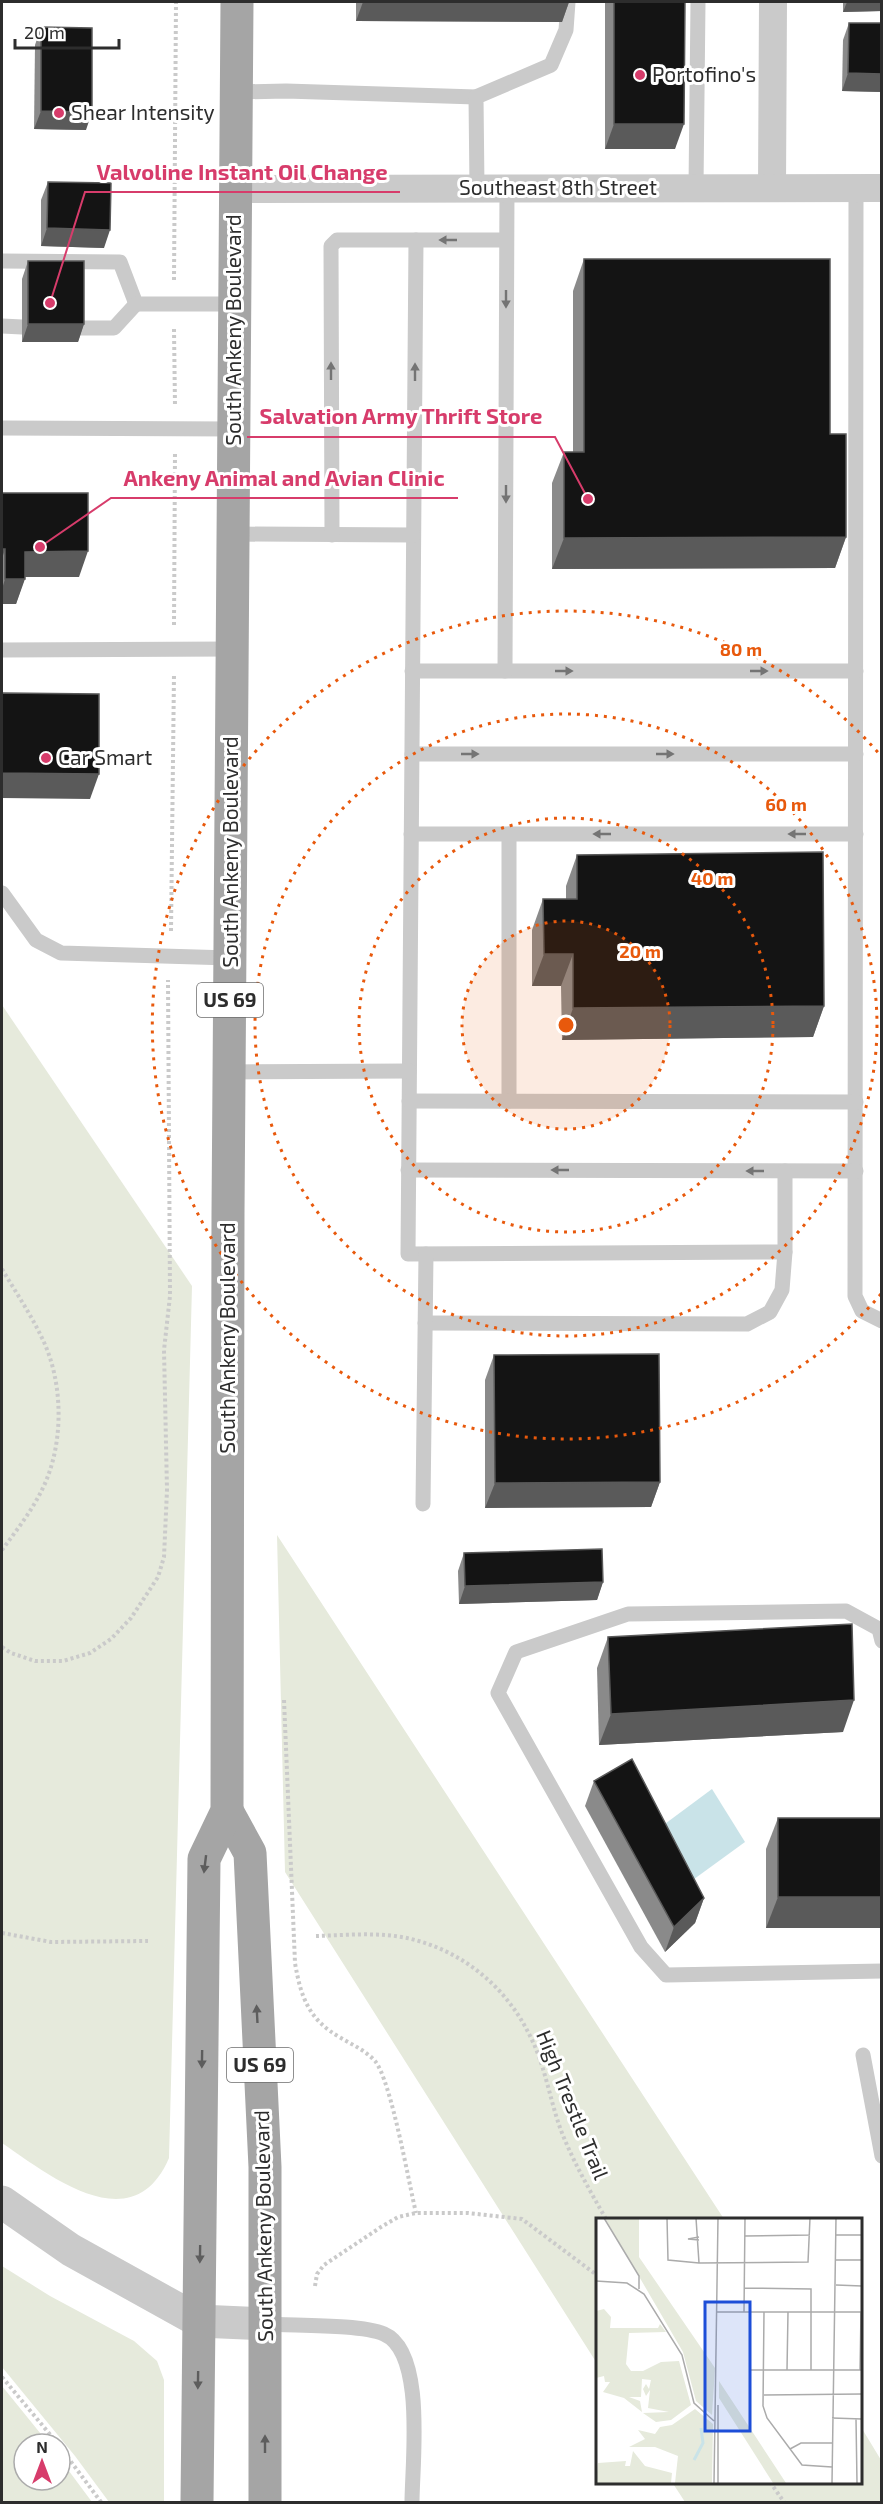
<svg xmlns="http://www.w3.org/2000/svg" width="883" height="2504" viewBox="0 0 883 2504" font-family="'Exo 2',sans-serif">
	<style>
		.green { fill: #e6eadc }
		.water { fill: #c9e3e8 }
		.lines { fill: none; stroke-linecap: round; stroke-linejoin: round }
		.path { stroke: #cacaca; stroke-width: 4; stroke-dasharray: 3 3; stroke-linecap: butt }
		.service { stroke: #cacaca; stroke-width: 15 }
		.minor { stroke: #cacaca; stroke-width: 28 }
		.tertiary { stroke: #cacaca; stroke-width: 33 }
		.primary { stroke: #a5a5a5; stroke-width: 33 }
		.wall { fill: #8a8a8a }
		.shaded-wall { fill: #5a5a5a }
		.building { fill: #141414; stroke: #5a5a5a; stroke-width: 1.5 }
		.oneway { fill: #747474 }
		.oneway2 { fill: #5d5d5d }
		.ring { fill: none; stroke: #e8590c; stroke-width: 3; stroke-dasharray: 3 6 }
		.poi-dot { fill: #d73c6b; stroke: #fff; stroke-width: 2 }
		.labels { text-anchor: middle; stroke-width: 6; stroke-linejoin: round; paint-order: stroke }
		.shield { fill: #fff; stroke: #6c6c6c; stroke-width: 1.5 }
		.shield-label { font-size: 20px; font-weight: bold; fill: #2d2d2d }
		.poi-label { font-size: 21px; fill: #2d2d2d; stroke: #fff; text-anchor: start }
		.street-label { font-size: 21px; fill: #2d2d2d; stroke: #fff }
		.inset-river { fill: none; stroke: #c9e3e8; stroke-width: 3 }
		.inset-road { fill: none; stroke: #ababab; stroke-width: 1.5 }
		.view { fill: #1d4ed8; fill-opacity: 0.15; stroke: #1d4ed8; stroke-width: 3 }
		.inset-edge { fill: none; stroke: #2d2d2d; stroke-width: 3 }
		.centre { fill: #e8590c; stroke: #fff; stroke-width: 3 }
		.ring-label { font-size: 18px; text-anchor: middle; font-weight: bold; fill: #e8590c; stroke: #fff; stroke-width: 6; stroke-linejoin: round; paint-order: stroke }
		.leader { fill: none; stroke: #d73c6b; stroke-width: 2 }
		.callout-dot { fill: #d73c6b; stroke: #fff; stroke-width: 2 }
		.callout-label { font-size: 22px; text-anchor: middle; font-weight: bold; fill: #d73c6b; stroke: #fff; stroke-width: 6; stroke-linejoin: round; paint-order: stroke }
	</style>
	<rect width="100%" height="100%" fill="#fff"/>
	<g class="green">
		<path d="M 2,1005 L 192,1286 L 169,2158 C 133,2242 50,2176 2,2143 Z"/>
		<polygon points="277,1535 724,2219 598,2219 598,2365 285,1872"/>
		<polygon points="2,2266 50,2296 134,2341 157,2361 164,2380 164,2502 109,2502 75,2456 2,2367"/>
		<polygon points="2,2386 49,2444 24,2444 24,2480 60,2480 60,2459 92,2502 2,2502"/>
		<polygon points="861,2427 881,2460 881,2502 685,2502 672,2482 860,2482"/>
	</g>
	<polygon class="water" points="712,1789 745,1842 679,1890 650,1835"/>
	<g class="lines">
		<g class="path">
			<polyline points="174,280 176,2"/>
			<polyline points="174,329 175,406"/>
			<polyline points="174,625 175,452"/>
			<polyline points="171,931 174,674"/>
			<path d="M 2,1269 C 15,1291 30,1313 41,1336 C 62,1377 64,1433 48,1476 C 38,1503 19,1527 2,1550"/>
			<polyline points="2,1647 11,1653 35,1661 63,1661 90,1653 111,1639 131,1618 158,1577 164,1557 167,1490 164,1350 170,1296 168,980"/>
			<path d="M 284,1700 L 295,1963 C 301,1998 309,2020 341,2038 C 353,2045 366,2051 375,2061 C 391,2080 409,2184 416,2213"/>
			<polyline points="2,1933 51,1942 148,1941"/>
			<path d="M 316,1936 C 346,1935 378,1932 407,1938 C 462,1950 507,1987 531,2038 C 546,2068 550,2102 562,2133 C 574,2163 590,2191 606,2219"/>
			<polyline points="315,2286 317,2274 324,2265 381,2227 398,2217 416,2213 468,2213 522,2219 598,2276"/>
			<polyline points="2,2377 58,2444"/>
			<polyline points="60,2447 101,2502"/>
			<polyline points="770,2482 784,2502"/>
		</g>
		<g class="service">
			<polyline points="236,92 286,91 476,97"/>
			<polyline points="696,187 698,2"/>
			<polyline points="477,188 476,97 551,65 566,30 568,2"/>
			<polyline points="856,188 855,1296 862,1311 882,1321"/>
			<polyline points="416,240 408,1254 785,1252"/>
			<polyline points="2,261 120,262 136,304 233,304"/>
			<polyline points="2,326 22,327"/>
			<polyline points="78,328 114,328 136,304"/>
			<polyline points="2,428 233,429"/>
			<polyline points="233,534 413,535"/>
			<polyline points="332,535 331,246 337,240 506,240"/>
			<polyline points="2,650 232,649"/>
			<polyline points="412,671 856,671"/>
			<polyline points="505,671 507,188"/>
			<polyline points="412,754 856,754"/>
			<polyline points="411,834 856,834"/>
			<polyline points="509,834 509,1101"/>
			<polyline points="2,893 36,940 61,953 230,958"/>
			<polyline points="229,1072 409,1071"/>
			<polyline points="409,1101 856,1102"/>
			<polyline points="408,1170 856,1171"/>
			<polyline points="425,1323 747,1324 770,1312 782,1290 785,1252 785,1171"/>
			<polyline points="423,1504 426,1254"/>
			<polyline points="882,1641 879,1629 846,1611 628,1614 516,1652 498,1693 641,1947 666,1975 882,1971"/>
			<polyline points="863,2055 882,2156"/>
			<path d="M 266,2324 C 294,2326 360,2324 384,2334 C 426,2352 412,2464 412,2502"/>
		</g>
		<g class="minor">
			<polyline points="772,187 773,2"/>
			<polyline points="235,189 882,188"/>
		</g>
		<polyline class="tertiary" points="2,2202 71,2250 199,2321 266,2324"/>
		<g class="primary">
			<polyline points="227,1811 250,1853 265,2167 265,2502"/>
			<polyline points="197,2502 204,1859 227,1811 228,1214 237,2"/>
		</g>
	</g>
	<g class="wall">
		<polygon points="356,2 569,2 562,22 356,21"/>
		<polygon points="605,2 685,2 675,149 605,149"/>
		<polygon points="843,2 882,2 882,11 843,12"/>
		<polygon points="849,23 882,23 882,92 842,91 843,40"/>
		<polygon points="41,27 86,130 34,129 35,45"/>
		<polygon points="48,182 104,248 41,246 41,200"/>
		<polygon points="584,259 830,434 846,537 835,568 552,569 552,483 564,452 573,452 573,291"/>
		<polygon points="28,261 84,324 78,342 22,342 22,279"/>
		<polygon points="2,493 79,577 25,577 16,604 2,604"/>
		<polygon points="577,855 824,1006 813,1037 562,1040 561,986 532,986 532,930 543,899 566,899 566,886"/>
		<polygon points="494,1355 660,1482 651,1507 485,1508 485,1380"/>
		<polygon points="464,1553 603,1582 597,1600 459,1604 458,1571"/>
		<polygon points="608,1637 843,1732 599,1745 597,1668"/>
		<polygon points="594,1781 704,1898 695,1923 665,1952 585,1806"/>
		<polygon points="778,1818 882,1928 766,1928 766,1849"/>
	</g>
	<g class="shaded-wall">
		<polygon points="363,2 569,2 562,22 356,21"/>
		<polygon points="847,2 882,2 882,11 843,12"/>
		<polygon points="848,73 882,74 882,92 842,91"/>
		<polygon points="41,111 92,112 86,130 34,129"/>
		<polygon points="614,124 684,124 675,149 605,149"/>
		<polygon points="47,228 110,230 104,248 41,246"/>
		<polygon points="28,324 84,324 78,342 22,342"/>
		<polygon points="846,537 835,568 552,569 564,538"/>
		<polygon points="2,549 5,549 2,559"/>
		<polygon points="88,551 79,577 16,577 25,552"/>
		<polygon points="5,579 25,579 16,604 2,604 2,589"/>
		<polygon points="2,773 99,774 90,799 2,798"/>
		<polygon points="544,954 573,954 561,986 532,986"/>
		<polygon points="824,1006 813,1037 562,1040 573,1008"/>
		<polygon points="660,1482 651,1507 485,1508 495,1483"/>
		<polygon points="603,1582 597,1600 459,1604 465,1586"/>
		<polygon points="854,1700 843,1732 599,1745 611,1714"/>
		<polygon points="778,1897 882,1897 882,1928 766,1928"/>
		<polygon points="704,1898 695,1923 665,1952 674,1927"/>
	</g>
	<g class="building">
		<polygon points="614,2 685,2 684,124 614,124"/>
		<polygon points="849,23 882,23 882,74 848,73"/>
		<polygon points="41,27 92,28 92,112 41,111"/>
		<polygon points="48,182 111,183 110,230 47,228"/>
		<polygon points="584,259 830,259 830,434 846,434 846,537 564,538 564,452 584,452"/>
		<rect x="28" y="261" width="56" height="63"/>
		<polygon points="2,493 88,493 88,551 25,552 25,579 5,579 5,549 2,549"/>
		<polygon points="2,693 99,694 99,774 2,773"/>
		<polygon points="823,852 824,1006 573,1008 573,954 544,954 543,899 577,899 577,855"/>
		<polygon points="659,1354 660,1482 495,1483 494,1355"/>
		<polygon points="602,1549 603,1582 465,1586 464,1553"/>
		<polygon points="852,1624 854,1700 611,1714 608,1637"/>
		<polygon points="632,1759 704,1898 674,1927 594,1781"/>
		<rect x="778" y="1818" width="104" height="79"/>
	</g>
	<defs><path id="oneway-solid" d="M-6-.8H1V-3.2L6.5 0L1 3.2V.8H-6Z" transform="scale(1.5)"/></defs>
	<g class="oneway">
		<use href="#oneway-solid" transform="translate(448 240) rotate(180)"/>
		<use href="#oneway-solid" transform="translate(506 299) rotate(90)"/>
		<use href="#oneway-solid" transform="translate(331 371) rotate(-90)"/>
		<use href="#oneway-solid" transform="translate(415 372) rotate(-90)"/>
		<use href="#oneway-solid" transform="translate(506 494) rotate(90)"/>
		<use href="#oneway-solid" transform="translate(564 671)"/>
		<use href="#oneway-solid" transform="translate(759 671)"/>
		<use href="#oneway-solid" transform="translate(470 754)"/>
		<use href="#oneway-solid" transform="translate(665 754)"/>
		<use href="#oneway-solid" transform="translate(602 834) rotate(180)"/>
		<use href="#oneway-solid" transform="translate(797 834) rotate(180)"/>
		<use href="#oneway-solid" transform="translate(560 1170) rotate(-180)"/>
		<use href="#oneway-solid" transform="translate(755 1171) rotate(-180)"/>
	</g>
	<g class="oneway2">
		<use href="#oneway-solid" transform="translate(205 1864) rotate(97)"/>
		<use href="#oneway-solid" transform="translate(257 2014) rotate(-93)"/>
		<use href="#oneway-solid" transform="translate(202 2059) rotate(91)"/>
		<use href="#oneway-solid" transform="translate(200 2254) rotate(91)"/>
		<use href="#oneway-solid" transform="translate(198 2380) rotate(91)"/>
		<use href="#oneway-solid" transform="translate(265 2444) rotate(-90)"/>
	</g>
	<circle cx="566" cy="1025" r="104" fill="#e8590c" fill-opacity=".12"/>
	<g class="ring">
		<circle cx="566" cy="1025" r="104"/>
		<circle cx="566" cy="1025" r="207"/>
		<circle cx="566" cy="1025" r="311"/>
		<path d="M881 1294A414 414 0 1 1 881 756"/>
	</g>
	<g class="poi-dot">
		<circle cx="640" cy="75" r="6"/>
		<circle cx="59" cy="113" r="6"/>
		<circle cx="46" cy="758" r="6"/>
	</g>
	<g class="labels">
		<g class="shield">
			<rect x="197" y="983" width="66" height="34" rx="4.5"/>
			<rect x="227" y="2048" width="66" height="34" rx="4.5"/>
		</g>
		<g class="shield-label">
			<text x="230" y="1007">US 69</text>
			<text x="260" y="2072">US 69</text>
		</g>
		<g class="poi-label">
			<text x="652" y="82">Portofino's</text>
			<text x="71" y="120">Shear Intensity</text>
			<text x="58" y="765">Car Smart</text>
		</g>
		<g class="street-label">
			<text x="558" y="195">Southeast 8th Street</text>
			<text transform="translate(234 330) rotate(-90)" y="7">South Ankeny Boulevard</text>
			<text transform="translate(231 852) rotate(-90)" y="7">South Ankeny Boulevard</text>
			<text transform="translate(228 1338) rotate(-90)" y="7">South Ankeny Boulevard</text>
			<text transform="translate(572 2105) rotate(68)" y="7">High Trestle Trail</text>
			<text transform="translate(264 2226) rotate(-91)" y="7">South Ankeny Boulevard</text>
		</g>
	</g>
	<g transform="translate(596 2218)">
		<rect width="266" height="266" fill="#fff"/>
		<path d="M 9,0 L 43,0 L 43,39 L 119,150 L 116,197 L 100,183 L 87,134 ZM 8,91 L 15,99 L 14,110 L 62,110 L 64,106 L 70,114 L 33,115 L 30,146 L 35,153 L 47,153 L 65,144 L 83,143 L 95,187 L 75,202 L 60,204 L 47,195 L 73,194 L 52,190 L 54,172 L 50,178 L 47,171 L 50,166 L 53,171 L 55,162 L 46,161 L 45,179 L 33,179 L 44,183 L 46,194 L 28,180 L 7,174 L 14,164 L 9,164 L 8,158 L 0,160 L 0,93 ZM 123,163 L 190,265 L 177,265 L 123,180 ZM 99,191 L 117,206 L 116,265 L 79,265 L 82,238 L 59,229 L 33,229 L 49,221 L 42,212 L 59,216 L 64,209 L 76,207 ZM 37,233 L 49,248 L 76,255 L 75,265 L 0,265 L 2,245 L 30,243 L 29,248 L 34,248 Z" fill="#e6eadc"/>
		<path class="inset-river" d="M 98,242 L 107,225 L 105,210"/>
		<path class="inset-road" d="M 8,0 L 43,58 L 43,71M 71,0 L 72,42 L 103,45 L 212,44 L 214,0M 100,0 L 103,45M 240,17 L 266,17M 149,18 L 214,17M 103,22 L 92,21 L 103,19M 240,42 L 266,42M 0,63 L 31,65 L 48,76 L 86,137 L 98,185 L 118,203M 240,67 L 266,68M 148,70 L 215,71 L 215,152M 121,94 L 266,94M 148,94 L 149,0M 168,94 L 167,188 L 171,200 L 206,247 L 236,249M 154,152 L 266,152M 191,152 L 192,94M 264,152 L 265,94M 168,177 L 266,176M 122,187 L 122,265M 236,200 L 266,201M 260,201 L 261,265M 194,231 L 205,225 L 236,225M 118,265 L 122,0M 236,265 L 240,0"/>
		<path class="view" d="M 109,84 L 154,84 L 154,213 L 109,213 Z"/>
		<rect width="266" height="266" class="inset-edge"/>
	</g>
	<circle cx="566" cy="1025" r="9" class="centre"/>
	<g class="ring-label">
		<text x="741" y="656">80 m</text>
		<text x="786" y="811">60 m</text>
		<text x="712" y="885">40 m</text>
		<text x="640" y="958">20 m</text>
	</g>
	<path class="leader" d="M50 303L85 192H400M588 499L555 437H247M40 547L111 498H458"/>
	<g class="callout-dot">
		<circle cx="50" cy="303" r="6"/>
		<circle cx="588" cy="499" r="6"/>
		<circle cx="40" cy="547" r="6"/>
	</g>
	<g class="callout-label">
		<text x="242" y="180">Valvoline Instant Oil Change</text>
		<text x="401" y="424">Salvation Army Thrift Store</text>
		<text x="284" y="486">Ankeny Animal and Avian Clinic</text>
	</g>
	<rect width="883" height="2504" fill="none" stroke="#2d2d2d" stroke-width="6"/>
	<g transform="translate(42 2462)"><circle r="28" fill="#ffffff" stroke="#ababab" stroke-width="1.5"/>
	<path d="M0-4.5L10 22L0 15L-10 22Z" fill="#d73c6b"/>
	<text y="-9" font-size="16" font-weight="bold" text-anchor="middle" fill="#2d2d2d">N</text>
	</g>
	<path d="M15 39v9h104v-9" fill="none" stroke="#2d2d2d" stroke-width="3"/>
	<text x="24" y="39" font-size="18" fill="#2d2d2d" stroke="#ffffff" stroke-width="4.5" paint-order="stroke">20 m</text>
</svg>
